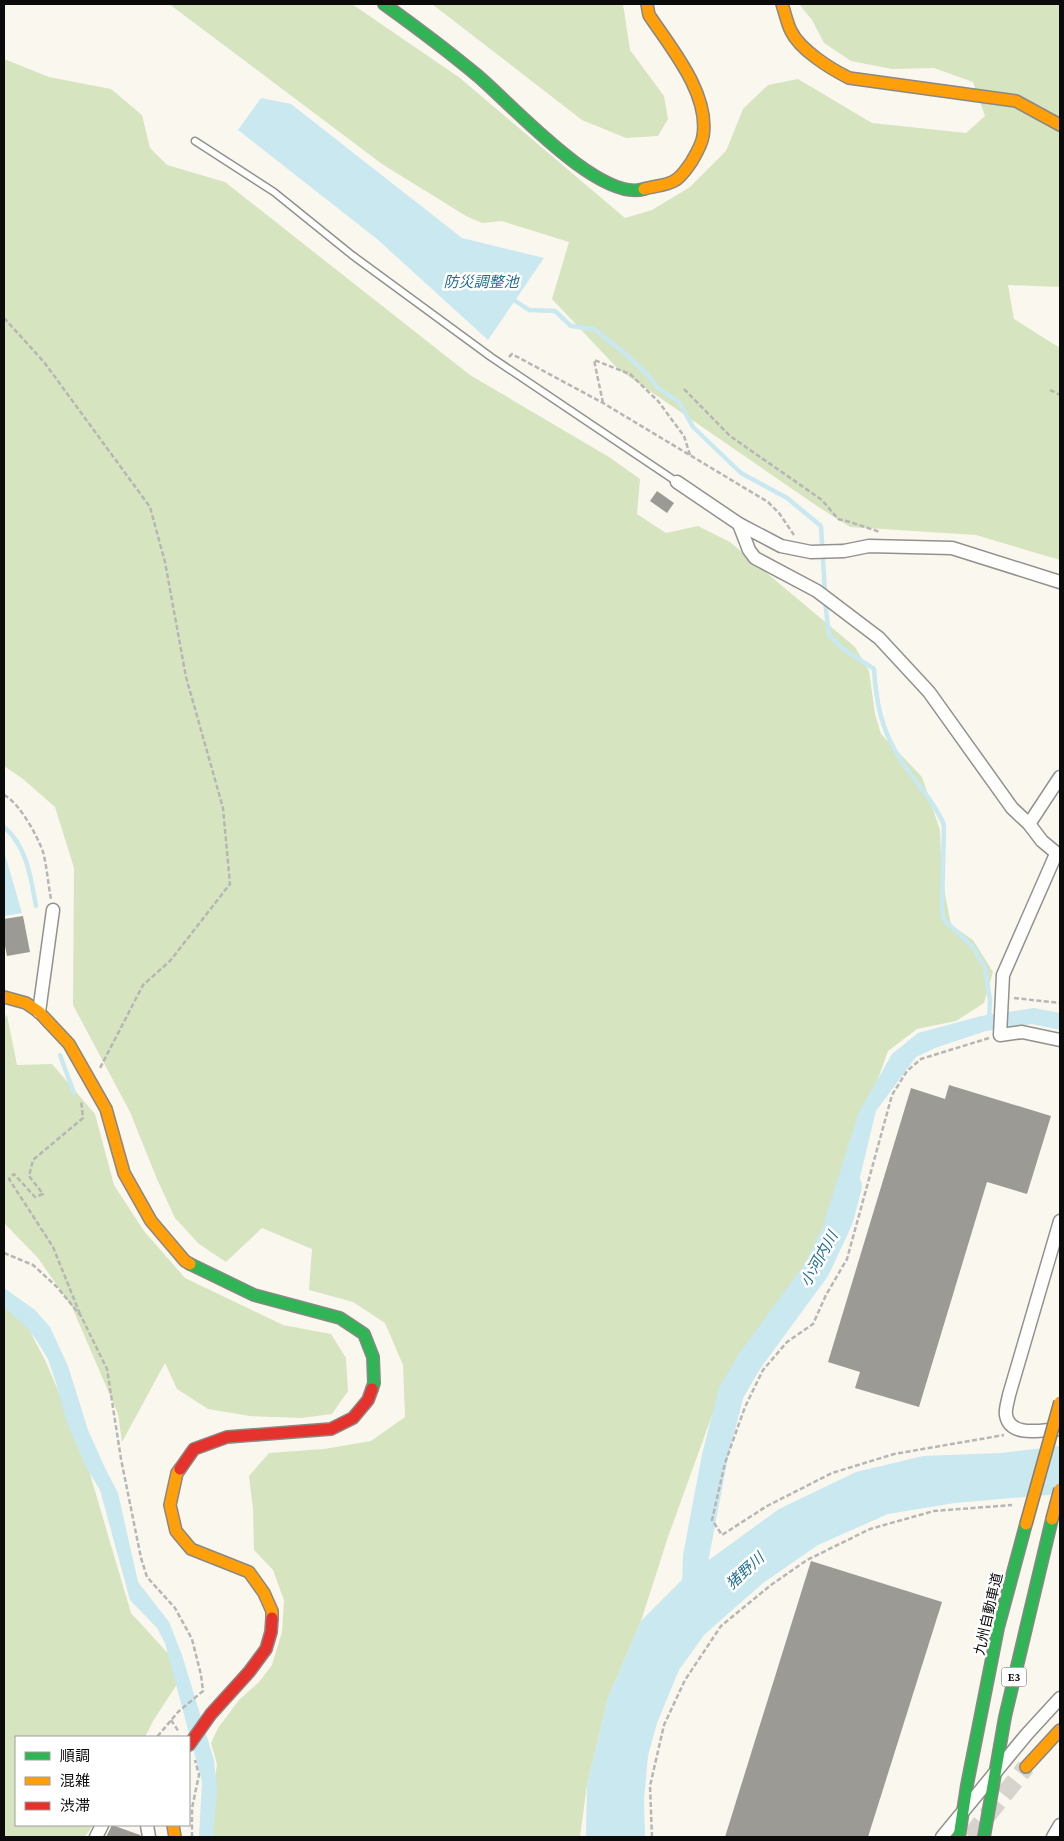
<svg xmlns="http://www.w3.org/2000/svg" width="1064" height="1841" viewBox="0 0 1064 1841" font-family="'Crimson Pro','Noto Sans JP',serif">
	<style>
		.forest { fill: #d7e4c0 }
		.water { fill: #c9e8f0 }
		.lines { fill: none; stroke-linecap: round; stroke-linejoin: round }
		.stream { stroke: #c9e8f0; stroke-width: 4.5 }
		.river { stroke: #c9e8f0; stroke-width: 26 }
		.building { fill: #9c9a95 }
		.secondary-tunnel { stroke: #d6d4cd; stroke-width: 18; stroke-dasharray: 18 9; stroke-linecap: butt }
		.lane-casing { stroke: #93918e; stroke-width: 9 }
		.street-casing { stroke: #93918e; stroke-width: 15 }
		.fast-casing { stroke: #898884; stroke-width: 14 }
		.slow-casing { stroke: #898884; stroke-width: 14 }
		.jam-casing { stroke: #898884; stroke-width: 14 }
		.path { stroke: #b7b6b5; stroke-width: 2.5; stroke-dasharray: 5 2.5; stroke-linecap: butt }
		.lane { stroke: #fefefd; stroke-width: 6 }
		.street { stroke: #fefefd; stroke-width: 12 }
		.fast { stroke: #30b455; stroke-width: 11 }
		.slow { stroke: #ff9f0a; stroke-width: 11 }
		.jam { stroke: #e5322d; stroke-width: 11 }
		.slow-bridge-casing { stroke: #807f7b; stroke-width: 14; stroke-linecap: butt }
		.slow-bridge { stroke: #ff9f0a; stroke-width: 11 }
		.labels { text-anchor: middle; stroke-width: 5; stroke-linejoin: round; paint-order: stroke }
		.shield { fill: #fff; stroke: #545454; stroke-width: 1 }
		.shield-label { font-size: 12px; font-weight: bold; fill: #0b0b0b }
		.street-label { font-size: 14px; fill: #0b0b0b; stroke: #fff }
		.water-label { font-size: 15px; font-style: italic; fill: #1f6f93; stroke: #fff }
	</style>
	<rect width="100%" height="100%" fill="#faf7ef"/>
	<g class="forest">
		<polygon points="169,4 352,4 460,78 625,218 652,210 690,187 726,151 743,109 768,85 798,79 872,123 966,133 985,116 973,82 934,68 892,69 851,61 824,43 812,20 799,4 1060,4 1060,287 1008,285 1014,319 1060,348 1060,560 976,535 850,527 817,506 618,369 552,299 569,242 502,221 482,223 466,216 382,164"/>
		<polygon points="432,4 623,4 630,50 664,96 668,119 658,136 626,138 582,120"/>
		<polygon points="4,59 49,77 111,89 142,115 150,148 167,165 225,182 470,375 609,457 640,479 637,514 666,533 698,526 730,542 855,647 869,671 875,714 881,734 922,777 940,830 942,878 951,925 973,940 993,972 984,1003 956,1021 917,1029 888,1051 858,1134 831,1219 789,1291 757,1330 723,1385 668,1537 641,1621 608,1698 587,1785 580,1837 212,1837 209,1819 217,1764 211,1743 218,1728 239,1700 259,1682 272,1665 282,1632 284,1600 273,1570 254,1550 253,1509 249,1476 269,1453 324,1449 371,1441 405,1417 403,1365 385,1323 353,1302 309,1290 312,1249 262,1228 226,1262 199,1244 175,1218 157,1179 130,1112 73,1005 74,868 55,807 23,779 4,766"/>
		<polygon points="7,1015 17,1065 52,1064 95,1114 114,1185 144,1231 185,1278 283,1325 331,1334 346,1358 348,1391 332,1414 301,1418 250,1416 208,1409 177,1389 165,1363 122,1442 118,1414 72,1307 38,1258 4,1223 4,1018"/>
		<polygon points="4,1295 15,1303 45,1360 82,1447 131,1613 185,1672 153,1721 145,1737 16,1737 16,1825 93,1825 85,1837 4,1837"/>
	</g>
	<g class="water">
		<polygon points="261,98 291,104 462,238 544,258 488,340 377,239 238,130"/>
		<polygon points="4,851 22,913 4,916"/>
		<polygon points="1034,1008 1060,1013 1060,1030 1032,1024 986,1031 935,1048 916,1057 876,1111 850,1218 824,1222 859,1112 892,1054 918,1033 981,1016"/>
		<polygon points="4,1288 35,1310 50,1327 68,1366 88,1430 105,1468 118,1493 138,1582 169,1622 182,1655 214,1760 217,1790 213,1837 199,1837 202,1782 165,1643 157,1628 130,1600 100,1490 86,1467 67,1423 56,1383 48,1359 37,1341 27,1328 4,1307"/>
		<polygon points="1060,1446 1060,1494 955,1503 888,1514 818,1545 763,1583 704,1635 679,1670 657,1723 648,1756 644,1800 645,1837 586,1837 587,1785 608,1698 641,1621 684,1578 779,1509 856,1472 923,1456 1000,1453"/>
	</g>
	<g class="lines">
		<g class="stream">
			<polyline points="511,298 529,310 555,311 571,326 594,329 623,352 648,375 658,388 679,402 693,427 741,473 787,498 821,526 825,593"/>
			<path d="M 825,601 L 829,635 L 843,649 L 874,669 C 876,701 881,729 899,757 C 913,780 933,799 944,825 L 942,908 L 944,920 L 973,947 L 985,968 L 990,1000 L 989,1021"/>
			<path d="M 4,827 C 27,846 31,879 36,906"/>
			<polyline points="60,1055 74,1093"/>
		</g>
		<polyline class="river" points="697,1605 695,1585 696,1556 715,1456 731,1393 749,1362 817,1269 840,1220 849,1186"/>
	</g>
	<g class="building">
		<polygon points="657,491 674,503 667,513 650,501"/>
		<polygon points="23,916 30,952 7,956 4,941 4,919"/>
		<polygon points="949,1085 1051,1116 1027,1194 987,1182 919,1407 855,1388 860,1372 828,1362 911,1088 945,1099"/>
		<polygon points="811,1561 942,1602 868,1837 725,1837"/>
		<polygon points="112,1825 140,1835 141,1837 106,1837"/>
	</g>
	<g class="lines">
		<polyline class="secondary-tunnel" points="970,1837 1026,1767"/>
		<defs>
			<polyline id="lane" points="195,141 274,192 352,255 491,357 677,482"/>
			<g id="street">
				<polyline points="677,482 739,524 781,546 811,552 844,551 869,546 952,548 1060,582"/>
				<polyline points="739,524 749,550 755,558 817,591 879,638 929,692 1012,808 1029,824 1042,841 1060,856"/>
				<polyline points="1029,824 1060,777"/>
				<polyline points="1056,854 1003,975 1000,1035 1022,1032 1060,1040"/>
				<polyline points="39,1012 53,910"/>
				<path d="M 1058,1429 C 1042,1430 1010,1438 1006,1415 C 1005,1409 1008,1401 1009,1395 L 1060,1221"/>
				<polyline points="147,1825 149,1837"/>
				<polyline points="96,1837 102,1825"/>
				<polyline points="942,1837 1027,1734 1060,1698"/>
				<polyline points="1053,1837 1060,1825"/>
			</g>
			<g id="fast">
				<path d="M 384,4 C 416,27 448,51 478,76 C 511,104 600,203 644,189"/>
				<polyline points="190,1264 254,1295 340,1318 364,1334 373,1357 374,1383 372,1389"/>
				<polyline points="959,1837 967,1785 998,1628 1026,1524"/>
				<polyline points="984,1837 1005,1717 1052,1519"/>
			</g>
			<g id="slow">
				<path d="M 782,4 C 785,13 787,23 791,31 C 800,50 831,69 849,78 L 1016,101 L 1060,125"/>
				<path d="M 644,189 C 654,186 665,186 674,181 C 682,177 687,168 692,161 C 696,154 702,144 703,136 C 710,94 671,48 649,15 L 647,4"/>
				<polyline points="4,997 26,1003 39,1012 69,1044 106,1109 124,1173 151,1221 185,1261 190,1264"/>
				<polyline points="180,1469 177,1473 170,1505 176,1531 191,1549 249,1572 264,1593 272,1611 272,1618"/>
				<polyline points="1026,1767 1060,1730"/>
				<polyline points="173,1825 175,1837"/>
			</g>
			<g id="jam">
				<polyline points="180,1469 194,1449 227,1437 331,1429 353,1418 368,1400 372,1389"/>
				<polyline points="189,1745 211,1714 249,1672 266,1649 271,1632 272,1618"/>
			</g>
		</defs>
		<use href="#lane" class="lane-casing"/>
		<use href="#street" class="street-casing"/>
		<use href="#fast" class="fast-casing"/>
		<use href="#slow" class="slow-casing"/>
		<use href="#jam" class="jam-casing"/>
		<g class="path">
			<polyline points="4,318 44,362 150,507 165,562 186,677 223,808 230,884 170,961 143,985 100,1068"/>
			<polyline points="509,357 512,354 603,403 768,502 779,513 794,535"/>
			<polyline points="684,389 730,436 822,500 838,519 850,522 880,532"/>
			<polyline points="1050,390 1060,395"/>
			<polyline points="603,403 594,360 630,374 658,401 684,436 690,455"/>
			<path d="M 4,795 C 19,802 38,837 43,852 C 47,867 48,884 51,899"/>
			<polyline points="1014,998 1060,1003"/>
			<polyline points="989,1038 921,1059 907,1071 892,1095 847,1259 826,1295 813,1324 787,1342 763,1370 745,1407 725,1463 712,1520 722,1535 767,1506 832,1473 894,1454 1004,1435"/>
			<polyline points="4,1253 33,1265 57,1287 81,1316 107,1369 121,1459 141,1558 147,1577 175,1608 192,1639 201,1675 203,1691 178,1712 157,1737"/>
			<polyline points="80,1314 53,1247 9,1179 14,1174 35,1197 43,1194 29,1176 33,1160 83,1118 81,1100"/>
			<polyline points="171,1720 179,1732"/>
			<polyline points="192,1837 192,1808 199,1775 195,1760"/>
			<polyline points="652,1837 650,1786 664,1725 685,1680 721,1626 771,1585 807,1560 870,1529 934,1511 1012,1505"/>
		</g>
		<use href="#lane" class="lane"/>
		<use href="#street" class="street"/>
		<use href="#fast" class="fast"/>
		<use href="#slow" class="slow"/>
		<use href="#jam" class="jam"/>
		<defs>
			<g id="slow-bridge">
				<polyline points="1052,1519 1060,1489"/>
				<polyline points="1026,1524 1060,1402"/>
			</g>
		</defs>
		<use href="#slow-bridge" class="slow-bridge-casing"/>
		<use href="#slow-bridge" class="slow-bridge"/>
	</g>
	<g class="labels">
		<rect class="shield" x="1001.5" y="1667.5" width="25" height="19" rx="4"/>
		<g class="shield-label">
			<text x="1014" y="1681">E3</text>
		</g>
		<g class="street-label">
			<text transform="translate(988 1614) rotate(-77)" y="5">九州自動車道</text>
		</g>
		<g class="water-label">
			<text x="481" y="287">防災調整池</text>
			<text transform="translate(819 1259) rotate(-61)" y="5">小河内川</text>
			<text transform="translate(745 1571) rotate(-43)" y="5">猪野川</text>
		</g>
	</g>
	<rect width="1064" height="1841" fill="none" stroke="#0b0b0b" stroke-width="10"/>
	<rect x="15" y="1736" width="175" height="90" fill="#ffffff" stroke="#9d9d9d"/>
	<rect x="25" y="1752" width="25" height="8" fill="#30b455" stroke="#9d9d9d"/>
	<text x="60" y="1761" font-size="15" fill="#0b0b0b">順調</text>
	<rect x="25" y="1777" width="25" height="8" fill="#ff9f0a" stroke="#9d9d9d"/>
	<text x="60" y="1786" font-size="15" fill="#0b0b0b">混雑</text>
	<rect x="25" y="1802" width="25" height="8" fill="#e5322d" stroke="#9d9d9d"/>
	<text x="60" y="1811" font-size="15" fill="#0b0b0b">渋滞</text>
</svg>
